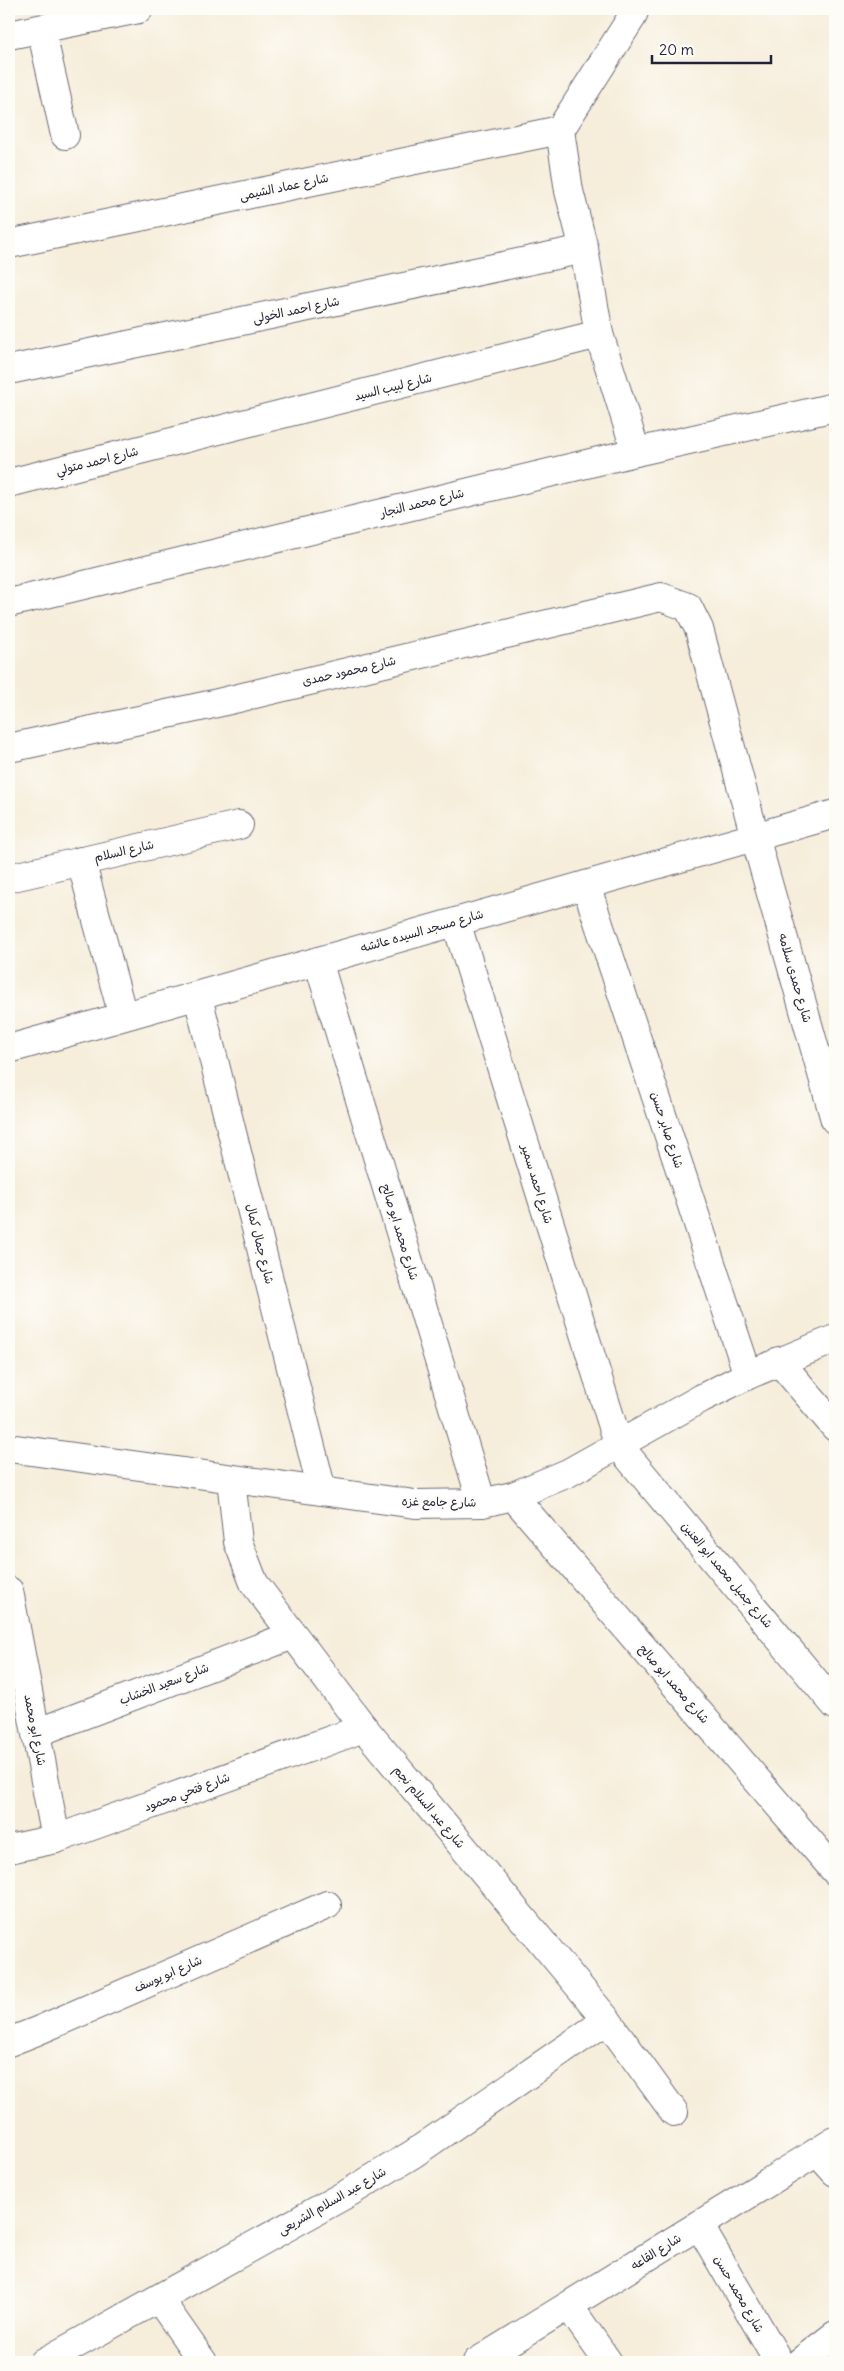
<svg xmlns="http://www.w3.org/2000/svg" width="844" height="2371" viewBox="0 0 844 2371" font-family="Delius,'Playpen Sans Arabic',sans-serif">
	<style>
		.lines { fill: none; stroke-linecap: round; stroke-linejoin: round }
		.minor-casing { stroke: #6c6973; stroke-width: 30 }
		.minor { stroke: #fff; stroke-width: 28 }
		.labels { text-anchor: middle; stroke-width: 5; stroke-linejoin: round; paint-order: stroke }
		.street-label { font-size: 12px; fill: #22223b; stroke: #fdfcf7 }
	</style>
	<rect width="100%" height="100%" fill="#fdfcf7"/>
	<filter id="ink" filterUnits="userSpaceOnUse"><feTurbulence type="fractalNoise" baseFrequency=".02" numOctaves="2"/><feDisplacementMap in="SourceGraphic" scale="10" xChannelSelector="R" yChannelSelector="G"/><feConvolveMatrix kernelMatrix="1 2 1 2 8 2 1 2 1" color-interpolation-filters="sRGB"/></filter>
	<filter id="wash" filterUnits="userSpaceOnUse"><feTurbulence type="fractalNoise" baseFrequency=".0096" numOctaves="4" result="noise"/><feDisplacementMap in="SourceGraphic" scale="20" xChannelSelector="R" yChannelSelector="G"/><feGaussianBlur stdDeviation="1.12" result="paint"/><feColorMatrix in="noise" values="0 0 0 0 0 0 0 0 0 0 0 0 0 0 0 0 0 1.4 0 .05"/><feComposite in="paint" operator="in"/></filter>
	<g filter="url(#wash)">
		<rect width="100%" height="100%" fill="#f6edda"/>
	</g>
	<g filter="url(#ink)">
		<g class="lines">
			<defs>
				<g id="minor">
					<polyline points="635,9 632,17 560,130 569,191 584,249 599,334 636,452"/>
					<polyline points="41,29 65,135"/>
					<polyline points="9,35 139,9"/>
					<polyline points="9,244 560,130"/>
					<polyline points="9,370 584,249"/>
					<polyline points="9,483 599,334"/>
					<polyline points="9,603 636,452 835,407"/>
					<polyline points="9,748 209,705 661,597 688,607 699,629 755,837 835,1120"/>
					<polyline points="81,861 123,1016"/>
					<polyline points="9,878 239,825"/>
					<polyline points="586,885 748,1375"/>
					<polyline points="456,922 619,1446 835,1705"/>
					<polyline points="318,961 482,1503"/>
					<polyline points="198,997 322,1491"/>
					<polyline points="9,1049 835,814"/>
					<polyline points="779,1361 835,1427"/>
					<polyline points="9,1448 415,1504 482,1503 513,1496 568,1473 702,1398 748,1375 835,1339"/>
					<polyline points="231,1479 238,1542 254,1583 364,1728 607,2020 674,2112"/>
					<polyline points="513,1496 835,1871"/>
					<polyline points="9,1591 56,1839"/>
					<polyline points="36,1733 293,1635"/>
					<polyline points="9,1849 56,1839 364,1728"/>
					<polyline points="9,2042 37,2031 327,1905"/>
					<polyline points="817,2152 835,2172"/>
					<polyline points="699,2225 779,2362"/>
					<polyline points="159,2299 203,2362"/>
					<polyline points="569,2306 608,2362"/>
					<polyline points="44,2362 350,2192 413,2154 607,2020"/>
					<polyline points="477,2362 835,2141"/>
					<polyline points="800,2362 835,2335"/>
				</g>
			</defs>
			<use href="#minor" class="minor-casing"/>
			<use href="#minor" class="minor"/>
		</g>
	</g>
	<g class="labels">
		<g class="street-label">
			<text transform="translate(284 187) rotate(-12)" y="4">شارع عماد الشيمى</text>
			<text transform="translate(296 310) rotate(-12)" y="4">شارع احمد الخولى</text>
			<text transform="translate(393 387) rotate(-14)" y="4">شارع لبيب السيد</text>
			<text transform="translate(97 461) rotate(-14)" y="4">شارع احمد متولي</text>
			<text transform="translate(422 503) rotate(-14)" y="4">شارع محمد النجار</text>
			<text transform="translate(349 671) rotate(-13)" y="4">شارع محمود حمدى</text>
			<text transform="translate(124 851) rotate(-13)" y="4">شارع السلام</text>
			<text transform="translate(422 931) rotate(-16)" y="4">شارع مسجد السيده عائشه</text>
			<text transform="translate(795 978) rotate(74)" y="4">شارع حمدى سلامه</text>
			<text transform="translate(667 1130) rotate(72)" y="4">شارع صابر حسن</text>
			<text transform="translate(537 1184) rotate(73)" y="4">شارع احمد سمير</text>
			<text transform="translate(400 1232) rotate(73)" y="4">شارع محمد ابو صالح</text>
			<text transform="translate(260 1244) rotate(76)" y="4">شارع جمال كمال</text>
			<text transform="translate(439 1502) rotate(1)" y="4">شارع جامع غزه</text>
			<text transform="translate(727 1575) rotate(50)" y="4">شارع جميل محمد ابو العنين</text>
			<text transform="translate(164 1684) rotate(-21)" y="4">شارع سعيد الخشاب</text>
			<text transform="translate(674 1684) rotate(49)" y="4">شارع محمد ابو صالح</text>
			<text transform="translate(35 1730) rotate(79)" y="4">شارع ابو محمد</text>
			<text transform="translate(187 1792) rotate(-20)" y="4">شارع فتحي محمود</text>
			<text transform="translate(429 1807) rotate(50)" y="4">شارع عبد السلام نجم</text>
			<text transform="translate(168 1974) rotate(-24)" y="4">شارع ابو يوسف</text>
			<text transform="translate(332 2201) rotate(-30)" y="4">شارع عبد السلام الشريعى</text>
			<text transform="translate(656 2252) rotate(-32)" y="4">شارع القاعه</text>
			<text transform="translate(739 2294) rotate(60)" y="4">شارع محمد حسن</text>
		</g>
	</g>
	<rect width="844" height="2371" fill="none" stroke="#fdfcf7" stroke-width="30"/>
	<path d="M652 55v8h119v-8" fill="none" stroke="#22223b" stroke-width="2.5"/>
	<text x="659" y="55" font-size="15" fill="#22223b" stroke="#fdfcf7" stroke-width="4" paint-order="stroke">20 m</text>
</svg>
